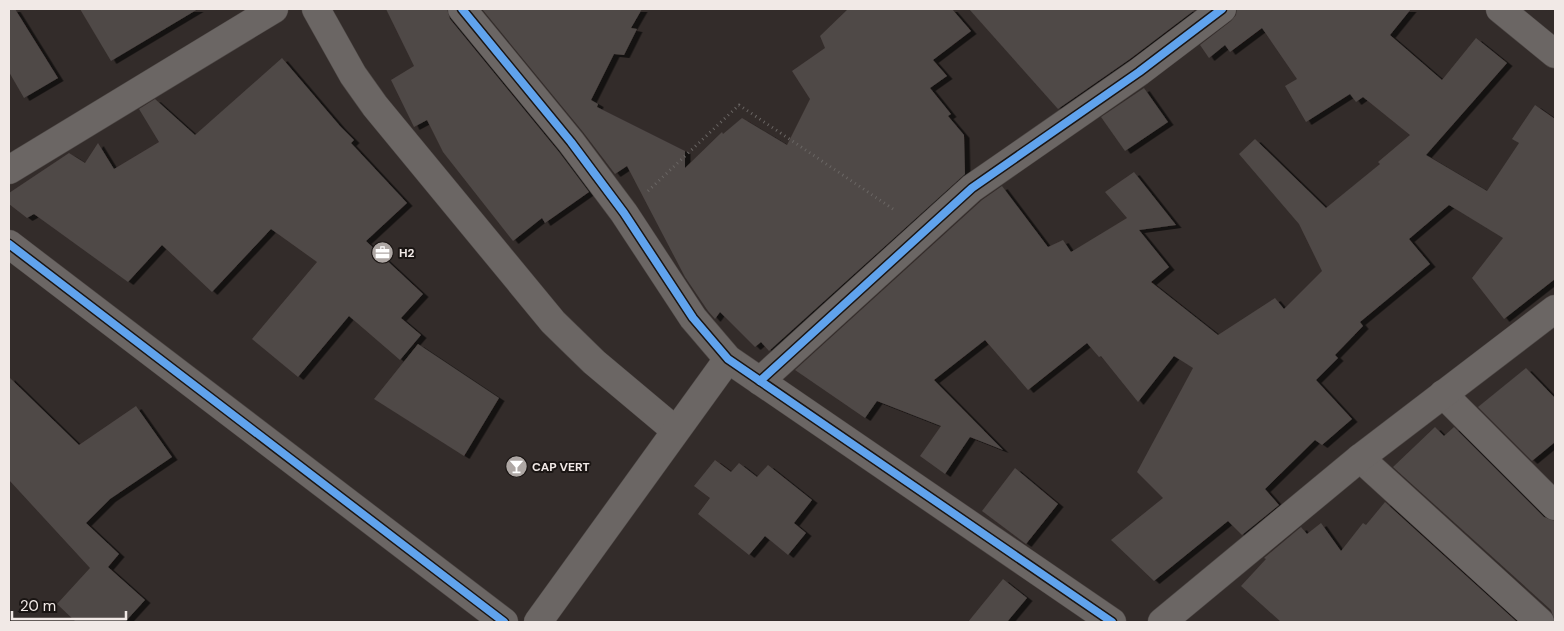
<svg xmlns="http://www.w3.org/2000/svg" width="1564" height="631" viewBox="0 0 1564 631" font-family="'DM Sans',sans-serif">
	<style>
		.building { fill: #4f4846; filter: url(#shadow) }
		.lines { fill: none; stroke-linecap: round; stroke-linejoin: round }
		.street-casing { stroke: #4e4846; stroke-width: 29 }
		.path { stroke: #6a6664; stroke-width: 3; stroke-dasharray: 1 4; stroke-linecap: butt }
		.street { stroke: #6b6664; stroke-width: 28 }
		.cycleway-casing { stroke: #1a1513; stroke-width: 11 }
		.cycleway { stroke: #60a3ed; stroke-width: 8 }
		.labels { text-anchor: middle; stroke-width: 4; stroke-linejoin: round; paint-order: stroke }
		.poi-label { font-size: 12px; font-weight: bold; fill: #f1e9e6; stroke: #1a1513; text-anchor: start }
	</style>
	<defs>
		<filter id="shadow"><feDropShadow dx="5.5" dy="3" stdDeviation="0" flood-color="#0009"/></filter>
	</defs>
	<rect width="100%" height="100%" fill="#332c2a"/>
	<g class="building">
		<polygon points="9,9 15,9 58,78 24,98 9,72"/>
		<polygon points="80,9 198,9 111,61"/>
		<polygon points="386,9 447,9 450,19 559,152 589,192 545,223 542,218 513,241 443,152 427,120 414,127 391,80 414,66"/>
		<polygon points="482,9 642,9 631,28 637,29 624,55 614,54 591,100 598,104 597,107 685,151 685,168 722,132 723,134 742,118 787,145 810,99 792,71 825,48 820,36 848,9 952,9 971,31 933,60 947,76 930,88 951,114 948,116 964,135 965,174 769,351 761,342 755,347 720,312 715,319 708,311 685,277 627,166 615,174 583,132"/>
		<polygon points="969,9 1196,9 1130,59 1058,109"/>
		<polygon points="1237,9 1411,9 1390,35 1442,80 1476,38 1507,63 1426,155 1487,191 1519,143 1512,139 1535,105 1555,119 1555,279 1504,319 1472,278 1503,238 1449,205 1409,239 1430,264 1360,322 1363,326 1335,355 1338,358 1316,380 1352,419 1322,445 1315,440 1265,489 1279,505 1242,535 1228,521 1154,581 1111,540 1163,498 1137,472 1193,368 1174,356 1138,402 1101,356 1099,357 1087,343 1028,390 985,340 934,380 1003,450 970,437 945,474 920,456 941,426 877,401 865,418 795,370 982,200 1002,186 1048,247 1063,240 1071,252 1127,218 1105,192 1134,172 1176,225 1139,230 1169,267 1151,282 1218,335 1275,298 1284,309 1322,271 1299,224 1239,154 1255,139 1326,208 1380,164 1378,162 1410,135 1363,97 1356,102 1350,94 1306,122 1285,86 1297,79 1262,28 1230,52 1225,45 1209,58 1200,45 1231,21 1236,15"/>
		<polygon points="282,58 340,126 354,140 351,143 407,203 366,241 423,294 401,318 421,335 400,360 349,316 298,377 252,339 317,262 271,229 212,292 162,245 128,282 34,214 27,218 9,204 9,193 69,153 85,163 98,143 114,169 159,142 139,109 155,99 195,135"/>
		<polygon points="1144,88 1168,122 1125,151 1101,117"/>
		<polygon points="418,344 499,398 464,456 374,399"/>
		<polygon points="1526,368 1555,398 1555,442 1532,461 1478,407"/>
		<polygon points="9,377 79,445 136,406 172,457 110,499 86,523 119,554 108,567 145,600 125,622 76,622 57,604 90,568 9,480"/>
		<polygon points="1435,427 1444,436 1454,427 1544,517 1555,521 1555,622 1551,610 1393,467"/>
		<polygon points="715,460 731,472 739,463 757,477 768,465 812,500 794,523 806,533 788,555 765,536 749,555 698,514 710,498 694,486"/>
		<polygon points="1015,468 1058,504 1026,544 982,511"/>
		<polygon points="1385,502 1517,622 1281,622 1241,586 1266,559 1264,558 1301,527 1307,534 1321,523 1341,551 1363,523 1366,525"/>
		<polygon points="1003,579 1027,598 1007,622 968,622"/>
	</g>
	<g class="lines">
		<defs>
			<g id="street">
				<polyline points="316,9 353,75 375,106 553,322 594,362 675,430"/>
				<polyline points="462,9 571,142 624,213 693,318 728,359 1112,622"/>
				<polyline points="1500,9 1555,54"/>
				<polyline points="9,170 274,9"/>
				<polyline points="9,244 504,622"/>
				<polyline points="760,381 972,188 1139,72 1222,9"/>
				<polyline points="1443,394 1555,506"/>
				<polyline points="1360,458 1540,622"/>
				<polyline points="538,622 728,359"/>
				<polyline points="1162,622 1360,458 1555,309"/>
			</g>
		</defs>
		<use href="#street" class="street-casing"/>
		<polyline class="path" points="648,191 739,105 896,211"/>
		<use href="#street" class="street"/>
		<defs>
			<g id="cycleway">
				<polyline points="462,9 571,142 624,213 693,318 728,359 1112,622"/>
				<polyline points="9,244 504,622"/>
				<polyline points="760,381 972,188 1139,72 1222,9"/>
			</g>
		</defs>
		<use href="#cycleway" class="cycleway-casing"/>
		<use href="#cycleway" class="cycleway"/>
	</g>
	<defs>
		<symbol id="office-disc" viewBox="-11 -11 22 22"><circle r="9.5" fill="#aea7a4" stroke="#1a1513"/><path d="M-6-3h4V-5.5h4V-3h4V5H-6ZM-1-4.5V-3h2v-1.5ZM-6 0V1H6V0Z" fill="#fff"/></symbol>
		<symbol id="bar-disc" viewBox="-11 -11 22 22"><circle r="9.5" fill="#aea7a4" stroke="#1a1513"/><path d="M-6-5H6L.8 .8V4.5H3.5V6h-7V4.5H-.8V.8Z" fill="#fff"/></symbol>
	</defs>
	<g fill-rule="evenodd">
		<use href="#office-disc" x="370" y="240" width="25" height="25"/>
		<use href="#bar-disc" x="504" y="454" width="25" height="25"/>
	</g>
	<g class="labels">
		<g class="poi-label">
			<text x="399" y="257">H2</text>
			<text x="532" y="471">CAP VERT</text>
		</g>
	</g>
	<rect width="1564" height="631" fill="none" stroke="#f1e9e6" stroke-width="20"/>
	<path d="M12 611v8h114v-8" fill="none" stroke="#f1e9e6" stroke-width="2.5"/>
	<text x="20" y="611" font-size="15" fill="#f1e9e6" stroke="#1a1513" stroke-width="4" paint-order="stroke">20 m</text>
</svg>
